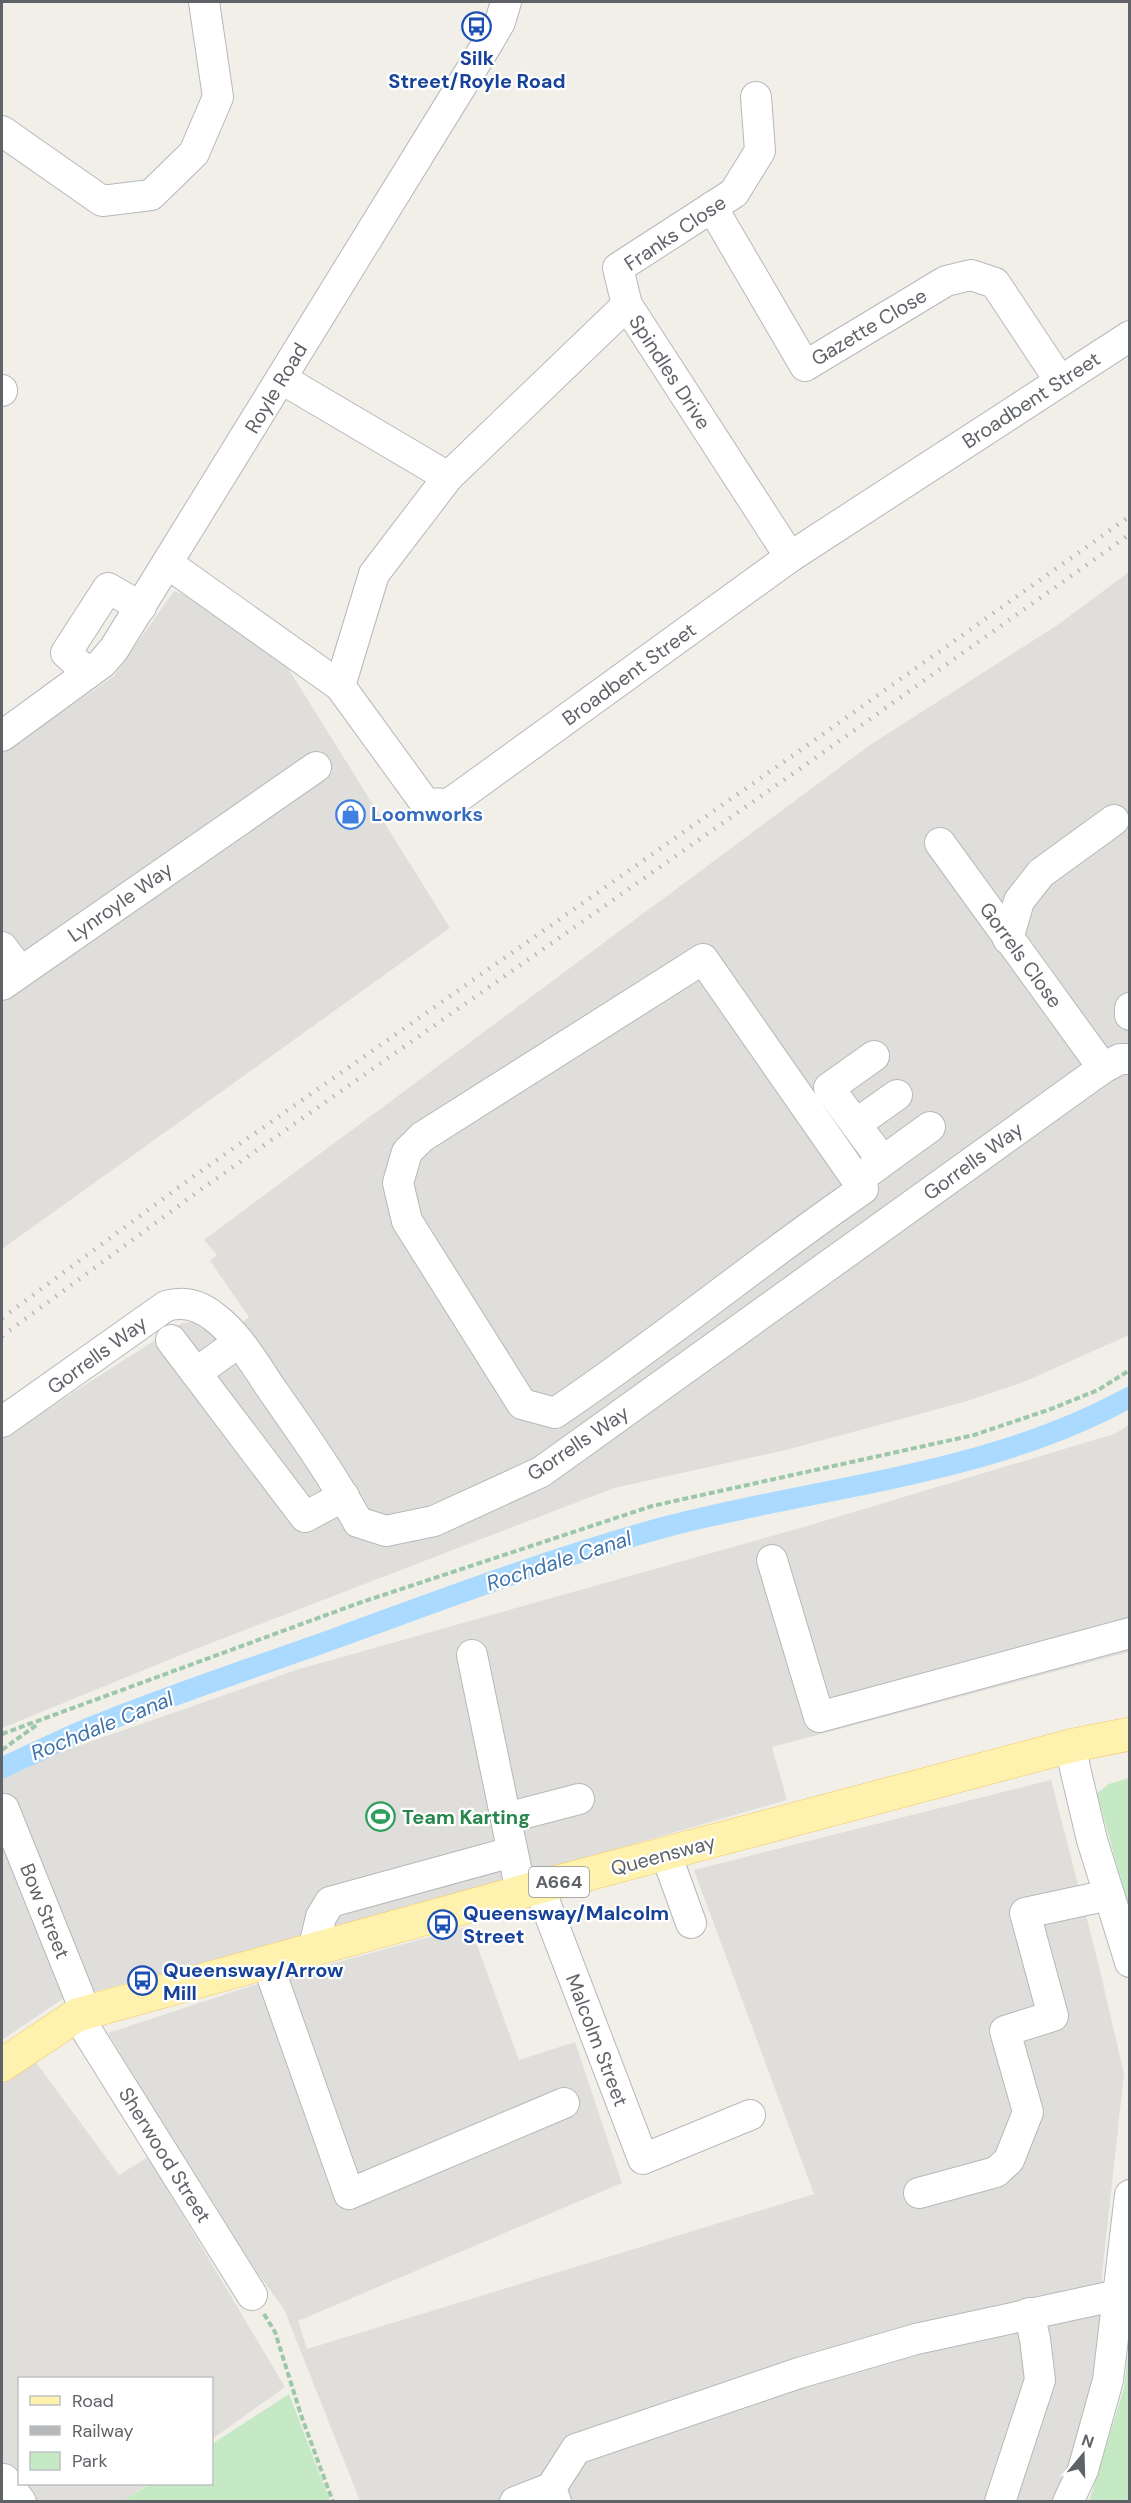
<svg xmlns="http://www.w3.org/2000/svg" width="1131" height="2503" viewBox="0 0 1131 2503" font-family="'DM Sans',sans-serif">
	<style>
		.industrial { fill: #e0deda }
		.green { fill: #c5e8c5 }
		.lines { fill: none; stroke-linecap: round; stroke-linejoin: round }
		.canal { stroke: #aadaff; stroke-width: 21 }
		.minor-casing { stroke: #b5b8bc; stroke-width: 32 }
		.major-casing { stroke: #f2c960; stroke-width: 34 }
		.path { stroke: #9cc7a9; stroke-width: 4; stroke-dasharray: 6 3; stroke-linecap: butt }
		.minor { stroke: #fff; stroke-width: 30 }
		.major { stroke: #fff2af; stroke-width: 33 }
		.rail { stroke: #b6b7b8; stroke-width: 4.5; stroke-dasharray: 1.5 8; stroke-linecap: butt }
		.labels { text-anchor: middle; stroke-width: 4.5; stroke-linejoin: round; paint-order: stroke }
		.shield { fill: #fff; stroke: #8f9295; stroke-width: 1.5 }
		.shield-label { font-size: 18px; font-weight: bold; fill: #5f6368 }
		.transit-label { font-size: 20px; font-weight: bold; fill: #164399; stroke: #fff; text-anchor: start }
		.street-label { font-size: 20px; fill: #5f6368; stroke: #fff }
		.shop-label { font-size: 20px; font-weight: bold; fill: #366cbe; stroke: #fff; text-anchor: start }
		.leisure-label { font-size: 20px; font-weight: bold; fill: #27864d; stroke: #fff; text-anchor: start }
		.water-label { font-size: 21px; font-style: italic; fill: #4174aa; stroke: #fff }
	</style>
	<rect width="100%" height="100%" fill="#f1efe8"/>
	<g class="industrial">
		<polygon points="1129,572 1129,1335 1026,1381 964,1402 786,1450 614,1488 198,1648 2,1728 2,1438 182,1323 202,1321 220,1339 249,1317 210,1261 217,1255 204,1240 870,745 1056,626"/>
		<polygon points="174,591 261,625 450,928 2,1249 2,753 114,676"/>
		<polygon points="1129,1425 1129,1652 772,1747 787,1800 523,1876 101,1990 64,1998 2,2040 2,1776 12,1769 296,1670 804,1527 1114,1434"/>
		<polygon points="1051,1780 1098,1962 1124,2074 1102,2274 1101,2355 1064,2489 1057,2502 360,2501 284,2309 222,2225 108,2033 254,1985 470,1926 519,2060 575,2042 622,2183 298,2321 307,2349 814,2194 694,1870"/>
		<polygon points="32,2057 119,2175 148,2157 285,2387 212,2439 212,2378 20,2378 20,2484 148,2484 123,2501 2,2502 2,2078"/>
	</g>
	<g class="green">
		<polygon points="1129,1778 1130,1778 1129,1909 1097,1793 1109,1784"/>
		<polygon points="1129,2347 1129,2501 1089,2502 1124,2388"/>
		<polygon points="289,2394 330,2501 122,2501 150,2484 212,2484 212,2444"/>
	</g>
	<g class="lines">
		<path class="canal" d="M 2,1768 C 32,1754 63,1739 94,1726 C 175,1693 259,1666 342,1636 C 448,1597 555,1557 665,1527 C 820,1486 987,1476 1130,1397"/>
		<defs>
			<g id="minor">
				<polyline points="2,131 102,201 151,195 194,153 218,97 204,2"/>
				<polyline points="712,207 805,366 946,281 971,275 995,283 1060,381"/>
				<polyline points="627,305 618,268 734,193 760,151 756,97"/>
				<polyline points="282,379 448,477 374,574 340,686"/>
				<polyline points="2,390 2,391"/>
				<polyline points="448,477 627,305 790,557"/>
				<polyline points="167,563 340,686 425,803 449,804 790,557 1130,336"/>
				<polyline points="88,673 66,653 108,588 141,607"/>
				<polyline points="2,736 102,663 114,649 489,41 500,22 506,2"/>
				<polyline points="940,843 1103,1068"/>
				<polyline points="1008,939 1019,901 1041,873 1114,820"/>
				<polyline points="2,947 20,971"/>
				<polyline points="2,985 316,767"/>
				<polyline points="1130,1008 1130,1015"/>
				<polyline points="874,1056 829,1088 882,1160"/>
				<polyline points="856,1124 897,1095"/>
				<polyline points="868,1172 930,1127"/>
				<path d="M 857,1180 L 703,959 L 422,1137 L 407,1152 L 398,1183 L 407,1221 L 522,1404 L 555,1413 C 661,1342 758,1261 863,1189"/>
				<polyline points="171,1340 305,1517 344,1496"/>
				<polyline points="196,1373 239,1342"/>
				<path d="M 2,1422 L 166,1306 C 183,1301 199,1305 213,1316 C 239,1335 255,1365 273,1391 C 303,1434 333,1476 358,1522 L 386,1531 L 434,1521 L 541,1472 L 1103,1068 L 1120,1059 L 1130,1059"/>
				<polyline points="772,1560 819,1717 1130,1633"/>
				<polyline points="472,1655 521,1892"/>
				<polyline points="1074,1745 1074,1764 1092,1840 1130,1962"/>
				<polyline points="4,1809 86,2013"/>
				<polyline points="506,1818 579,1799"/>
				<polyline points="666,1854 691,1923"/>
				<polyline points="539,1887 643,2159 750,2115"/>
				<polyline points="313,1950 321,1917 330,1902 512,1852"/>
				<polyline points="267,1962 349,2194 564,2103"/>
				<polyline points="77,2015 252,2295"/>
				<polyline points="919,2193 996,2172 1009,2160 1028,2112 1005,2031 1053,2016 1025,1913 1109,1895"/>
				<polyline points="2,2480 4,2479 21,2502"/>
				<polyline points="515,2502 551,2488"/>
				<polyline points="556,2502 551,2488 576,2449 799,2373 916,2339 1118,2295"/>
				<polyline points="1000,2502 1040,2380 1035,2339 1029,2313"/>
				<polyline points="1068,2502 1083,2470 1108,2380 1130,2195"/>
			</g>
			<polyline id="major" points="2,2065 77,2015 539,1887 1074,1745 1130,1734"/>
		</defs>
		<use href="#minor" class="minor-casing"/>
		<use href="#major" class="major-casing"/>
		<g class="path">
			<polyline points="2,1734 359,1603 652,1506 974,1435 1051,1409 1098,1390 1130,1370"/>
			<polyline points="2,1750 38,1724"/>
			<polyline points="264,2314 275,2332 301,2415 333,2502"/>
		</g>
		<use href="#minor" class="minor"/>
		<use href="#major" class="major"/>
		<g class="rail">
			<polyline points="2,1318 194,1176 802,749 1130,516"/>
			<polyline points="2,1336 203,1188 811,761 1130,534"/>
		</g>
	</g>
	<defs>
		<symbol id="bus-ring" viewBox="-11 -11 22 22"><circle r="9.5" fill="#fff" stroke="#1a4fb4" stroke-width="1.5"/><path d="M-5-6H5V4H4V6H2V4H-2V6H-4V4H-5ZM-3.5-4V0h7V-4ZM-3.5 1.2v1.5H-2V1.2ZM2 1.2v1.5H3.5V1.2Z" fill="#1a4fb4"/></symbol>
		<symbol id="shop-ring" viewBox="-11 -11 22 22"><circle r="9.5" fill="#fff" stroke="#3f7fe0" stroke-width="1.5"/><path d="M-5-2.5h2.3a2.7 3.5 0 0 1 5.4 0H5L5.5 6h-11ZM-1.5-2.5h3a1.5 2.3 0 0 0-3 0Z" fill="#3f7fe0"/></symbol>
		<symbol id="stadium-ring" viewBox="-11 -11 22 22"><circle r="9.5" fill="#fff" stroke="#2e9e5b" stroke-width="1.5"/><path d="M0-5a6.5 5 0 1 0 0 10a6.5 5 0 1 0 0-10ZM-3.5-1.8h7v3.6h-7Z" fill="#2e9e5b"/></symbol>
	</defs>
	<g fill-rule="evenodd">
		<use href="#bus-ring" x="460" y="10" width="33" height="33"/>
		<use href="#shop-ring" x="334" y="798" width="33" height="33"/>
		<use href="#stadium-ring" x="364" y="1800" width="33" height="33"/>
		<use href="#bus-ring" x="426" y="1908" width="33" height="33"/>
		<use href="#bus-ring" x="126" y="1964" width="33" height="33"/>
	</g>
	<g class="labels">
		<rect class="shield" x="529" y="1867" width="60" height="30" rx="4.5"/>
		<g class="shield-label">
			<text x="559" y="1888">A664</text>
		</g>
		<g class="transit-label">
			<text x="477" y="65" text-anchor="middle">Silk<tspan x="477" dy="23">Street/Royle Road</tspan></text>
			<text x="463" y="1920">Queensway/Malcolm<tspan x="463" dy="23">Street</tspan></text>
			<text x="163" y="1977">Queensway/Arrow<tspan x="163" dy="23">Mill</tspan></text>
		</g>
		<g class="street-label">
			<text transform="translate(675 233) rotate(-34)" y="7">Franks Close</text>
			<text transform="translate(869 327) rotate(-31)" y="7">Gazette Close</text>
			<text transform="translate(670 372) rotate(57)" y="7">Spindles Drive</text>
			<text transform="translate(276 388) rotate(-59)" y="7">Royle Road</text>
			<text transform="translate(1031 400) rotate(-33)" y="7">Broadbent Street</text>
			<text transform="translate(629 674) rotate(-36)" y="7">Broadbent Street</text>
			<text transform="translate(120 902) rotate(-35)" y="7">Lynroyle Way</text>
			<text transform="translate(1021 955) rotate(54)" y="7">Gorrels Close</text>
			<text transform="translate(973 1161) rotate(-36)" y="7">Gorrells Way</text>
			<text transform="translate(97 1355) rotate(-36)" y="7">Gorrells Way</text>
			<text transform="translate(578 1443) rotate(-34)" y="7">Gorrells Way</text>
			<text transform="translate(663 1855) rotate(-15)" y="7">Queensway</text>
			<text transform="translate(45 1911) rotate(68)" y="7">Bow Street</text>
			<text transform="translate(597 2040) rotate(69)" y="7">Malcolm Street</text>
			<text transform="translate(165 2155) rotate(58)" y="7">Sherwood Street</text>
		</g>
		<g class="shop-label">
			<text x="371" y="821">Loomworks</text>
		</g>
		<g class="leisure-label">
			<text x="402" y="1824">Team Karting</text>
		</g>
		<g class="water-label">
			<text transform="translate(559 1561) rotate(-18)" y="7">Rochdale Canal</text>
			<text transform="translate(102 1726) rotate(-22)" y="7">Rochdale Canal</text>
		</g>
	</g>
	<rect width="1131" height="2503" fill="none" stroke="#5f6368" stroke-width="6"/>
	<rect x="18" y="2377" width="195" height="108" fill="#ffffff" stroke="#bfc1c3" stroke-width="1.5"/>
	<rect x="30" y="2396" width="30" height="9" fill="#fff2af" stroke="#bfc1c3" stroke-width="1.5"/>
	<text x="72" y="2407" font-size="18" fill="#5f6368">Road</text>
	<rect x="30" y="2426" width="30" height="9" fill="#b6b7b8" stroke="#bfc1c3" stroke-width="1.5"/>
	<text x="72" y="2437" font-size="18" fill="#5f6368">Railway</text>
	<rect x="30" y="2452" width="30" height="18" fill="#c5e8c5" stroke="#bfc1c3" stroke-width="1.5"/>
	<text x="72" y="2467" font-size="18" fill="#5f6368">Park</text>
	<g transform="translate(1083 2455) rotate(19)" stroke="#ffffff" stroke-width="4.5" paint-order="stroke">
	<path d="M0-4.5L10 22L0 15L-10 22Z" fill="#5f6368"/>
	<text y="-9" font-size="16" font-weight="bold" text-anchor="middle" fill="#5f6368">N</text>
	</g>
</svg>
